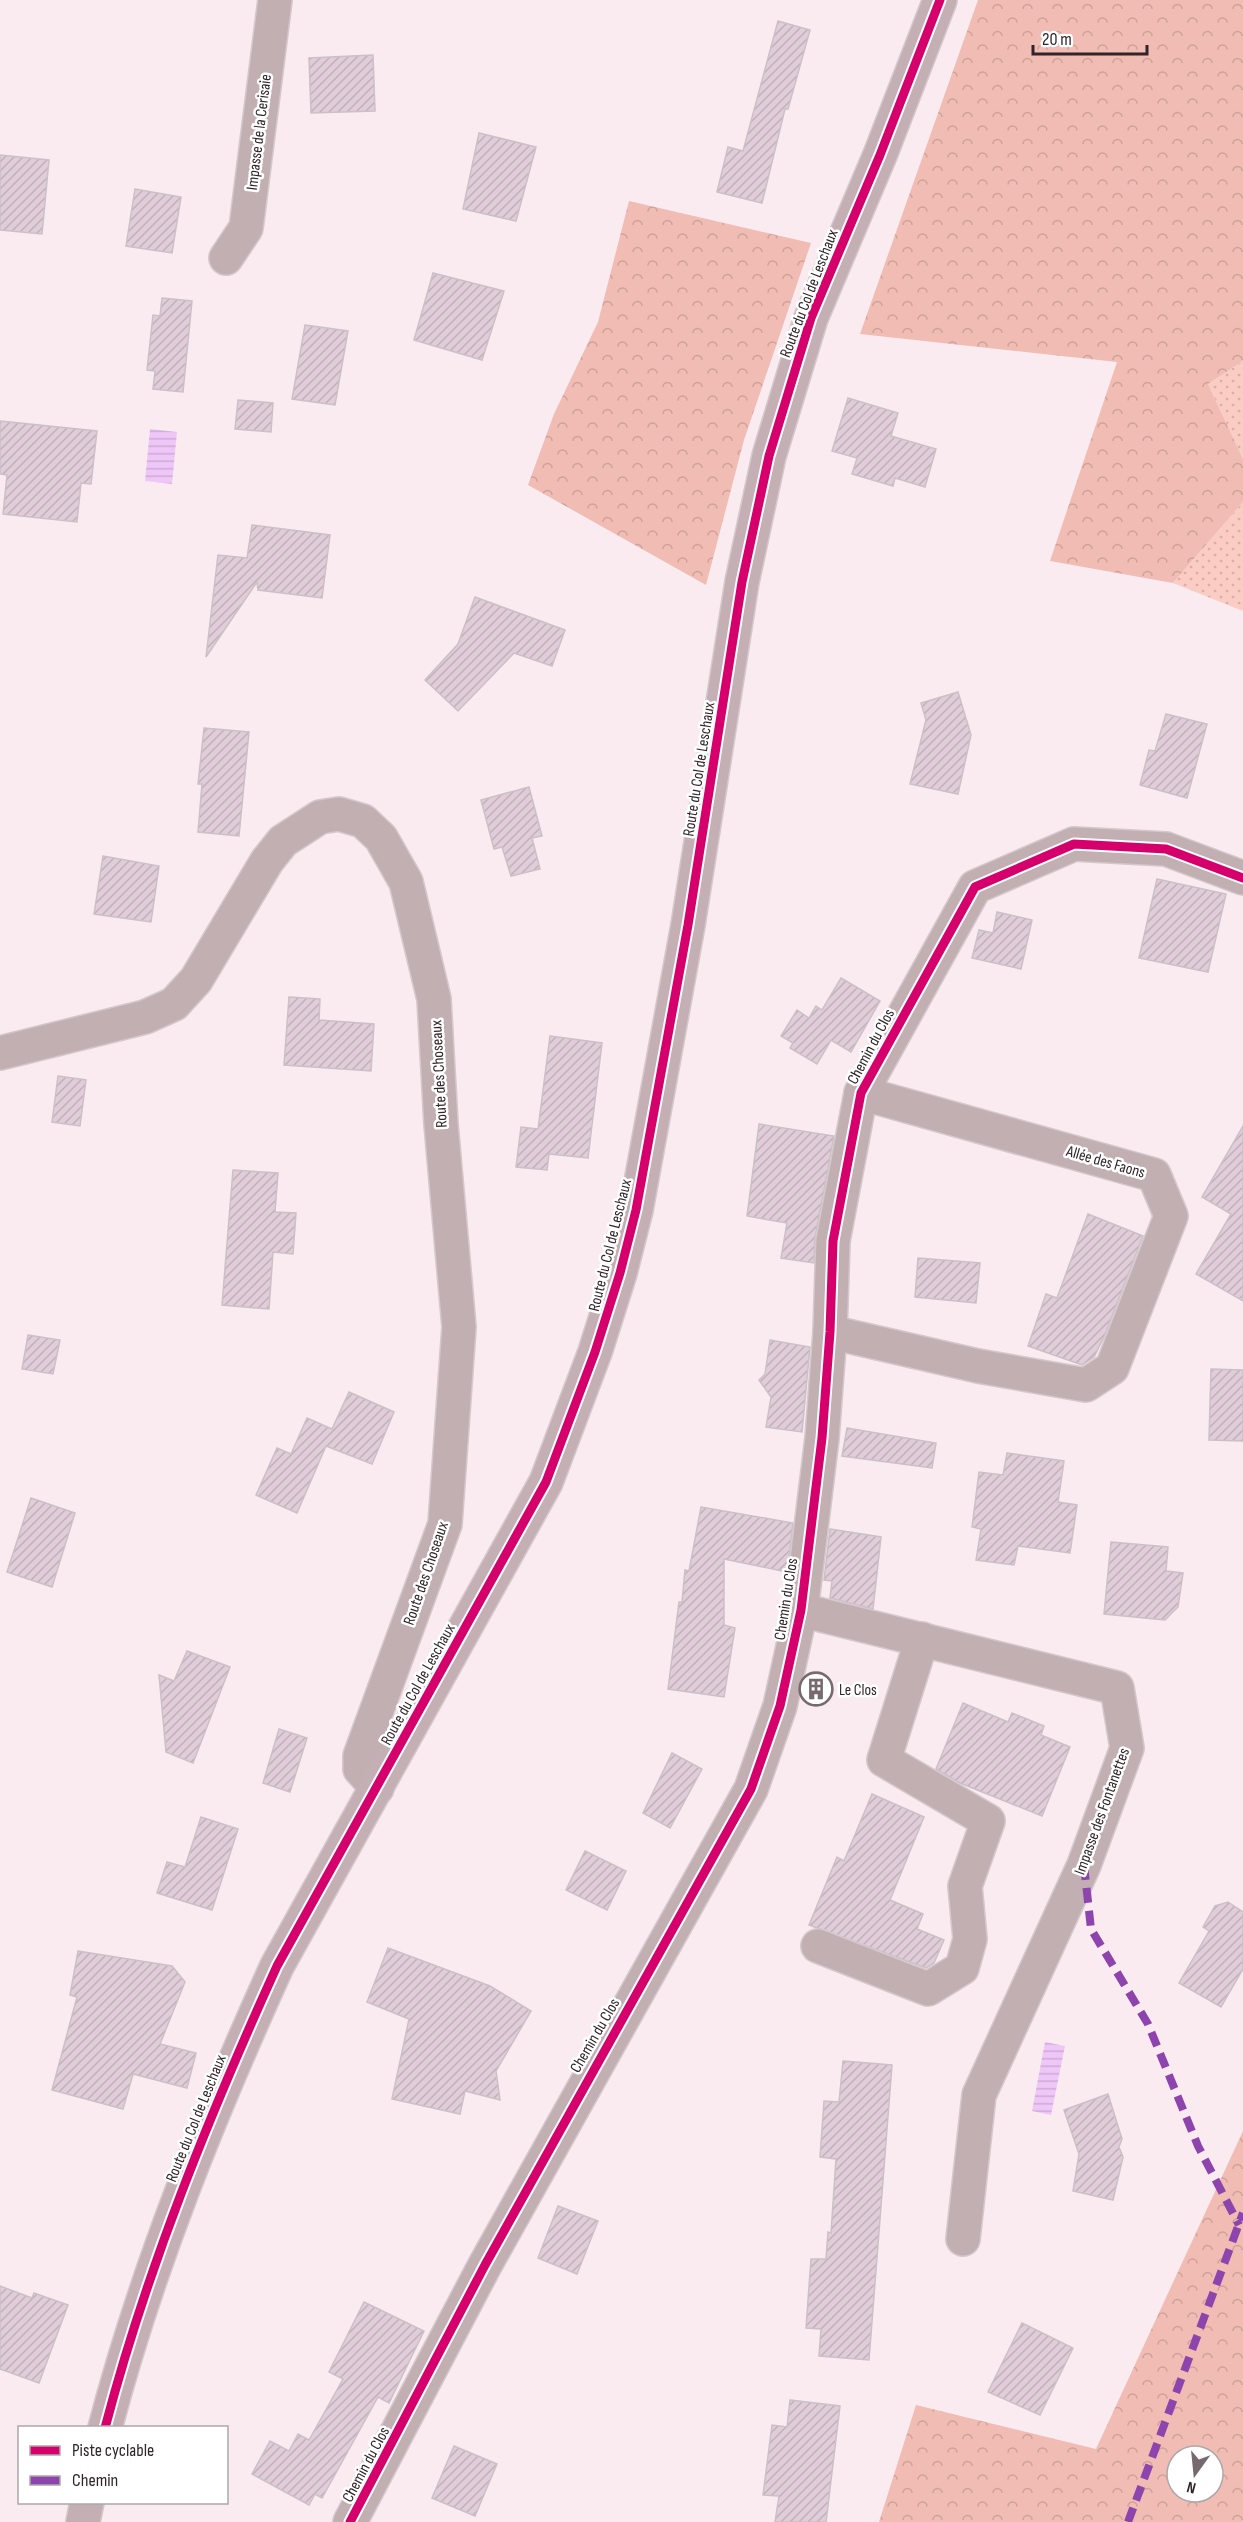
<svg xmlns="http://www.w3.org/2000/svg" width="1243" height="2522" viewBox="0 0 1243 2522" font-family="'Sofia Sans Condensed',sans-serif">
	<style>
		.green { fill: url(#green-dots) }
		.forest { fill: url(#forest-crowns); fill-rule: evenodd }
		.water { fill: url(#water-rules) }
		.building { fill: url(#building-hatch); stroke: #cbc0c6; stroke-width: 1.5 }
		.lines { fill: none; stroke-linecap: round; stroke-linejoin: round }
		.minor-casing { stroke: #d4c8cd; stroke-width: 36 }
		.major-casing { stroke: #d4c8cd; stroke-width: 36 }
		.minor { stroke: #c2afb2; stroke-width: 33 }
		.major { stroke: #c4afb4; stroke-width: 33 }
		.quiet { stroke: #8e44ad; stroke-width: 8; stroke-dasharray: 15 8; stroke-linecap: butt }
		.cycleway-casing { stroke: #fff; stroke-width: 13 }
		.cycleway { stroke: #d6006c; stroke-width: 9 }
		.labels { text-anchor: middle; stroke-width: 5; stroke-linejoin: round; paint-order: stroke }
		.street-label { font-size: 16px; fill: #312529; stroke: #fff }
		.poi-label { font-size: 16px; fill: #312529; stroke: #fff; text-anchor: start }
	</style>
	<defs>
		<pattern id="green-dots" width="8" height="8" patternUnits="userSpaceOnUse" patternTransform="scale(1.5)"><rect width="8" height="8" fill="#fbccc4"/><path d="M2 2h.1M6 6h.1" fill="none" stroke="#d8afa8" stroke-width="1.8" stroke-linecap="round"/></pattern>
		<pattern id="forest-crowns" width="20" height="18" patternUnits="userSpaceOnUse" patternTransform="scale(1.5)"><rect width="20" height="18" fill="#f0bcb3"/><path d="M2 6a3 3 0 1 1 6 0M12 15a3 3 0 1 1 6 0" fill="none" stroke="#cea19a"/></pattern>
		<pattern id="water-rules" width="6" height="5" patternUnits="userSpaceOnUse" patternTransform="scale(1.5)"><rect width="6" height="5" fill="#eec7f8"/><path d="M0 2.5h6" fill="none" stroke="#cdabd5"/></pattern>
		<pattern id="building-hatch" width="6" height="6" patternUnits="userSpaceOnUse" patternTransform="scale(1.5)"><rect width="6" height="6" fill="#e0cdd9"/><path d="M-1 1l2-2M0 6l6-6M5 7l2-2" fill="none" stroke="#c1b0ba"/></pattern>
	</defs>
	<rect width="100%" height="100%" fill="#f9ebf0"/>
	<g class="green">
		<polygon points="1243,361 1243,459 1208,384"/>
		<polygon points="1243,502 1243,611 1173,583"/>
	</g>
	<g class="forest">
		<polygon points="978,0 1243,0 1243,361 1208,384 1243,459 1243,502 1173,583 1050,561 1117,362 860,334"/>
		<polygon points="629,201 811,243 744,440 706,585 528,485 554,414 598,322"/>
		<path d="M 1243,2131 L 1243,2522 L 879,2522 L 916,2405 L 1096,2449 ZM 1177,2456 L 1213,2456 L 1213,2492 L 1177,2492 Z"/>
	</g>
	<g class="water">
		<polygon points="150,429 177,432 172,484 145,481"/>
		<polygon points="1045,2042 1065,2046 1051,2115 1032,2111"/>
	</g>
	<g class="building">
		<polygon points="778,21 810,30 788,109 785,109 762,203 717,192 728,147 743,151"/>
		<polygon points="373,55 375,111 311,113 309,58"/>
		<polygon points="479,133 536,147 516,221 463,209"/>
		<polygon points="0,155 49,160 42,234 0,230"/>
		<polygon points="135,189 181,197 172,253 126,246"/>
		<polygon points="433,273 504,291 482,360 414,340"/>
		<polygon points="162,298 192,301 183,392 153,389 155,371 147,370 153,315 160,316"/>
		<polygon points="305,325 348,331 335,405 292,399"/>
		<polygon points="848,398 898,413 891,436 936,449 925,487 895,478 893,486 852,474 857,458 832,451"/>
		<polygon points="238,400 273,403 271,432 235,429"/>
		<polygon points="0,421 97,431 91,484 81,483 77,522 3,514 7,475 0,474"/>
		<polygon points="252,525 330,535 322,598 258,590 257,582 206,657 218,555 247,558"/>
		<polygon points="475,597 565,630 552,666 514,653 458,711 425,680 458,644"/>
		<polygon points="958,692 971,735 958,794 910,784 926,720 921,703"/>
		<polygon points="1166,714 1207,724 1187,798 1140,785 1149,750 1155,751"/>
		<polygon points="204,728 249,732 239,836 198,832 202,784 198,784"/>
		<polygon points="529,787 542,836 532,838 540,869 511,876 502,847 494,849 481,800"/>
		<polygon points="103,856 159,866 151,922 94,914"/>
		<polygon points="1157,879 1226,894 1208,972 1139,958"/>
		<polygon points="997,912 1032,920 1021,969 972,958 979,930 993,933"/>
		<polygon points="841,978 880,1001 851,1052 831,1040 817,1064 790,1048 793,1043 781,1036 797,1010 809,1018 816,1006 822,1010"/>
		<polygon points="289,997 320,999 319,1020 374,1024 371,1071 284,1065"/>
		<polygon points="550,1036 602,1043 588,1158 549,1154 547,1170 516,1167 521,1127 538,1129"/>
		<polygon points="58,1076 86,1080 80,1126 52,1122"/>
		<polygon points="759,1124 834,1136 815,1238 814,1263 781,1258 787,1223 747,1216"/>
		<polygon points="1243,1126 1243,1301 1196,1274 1231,1214 1202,1197"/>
		<polygon points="233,1170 278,1173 275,1212 296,1213 293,1254 273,1252 269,1309 222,1305"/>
		<polygon points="1088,1214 1143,1236 1104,1337 1094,1357 1082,1365 1028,1346 1046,1294 1057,1298"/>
		<polygon points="918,1258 980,1263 976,1303 915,1297"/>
		<polygon points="28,1335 60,1340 53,1374 22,1369"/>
		<polygon points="770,1340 810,1347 802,1432 766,1427 771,1397 759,1380 765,1374"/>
		<polygon points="1211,1369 1243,1370 1243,1441 1209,1440"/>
		<polygon points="349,1392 394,1412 372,1464 326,1446 297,1513 256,1495 277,1448 291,1454 307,1418 332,1429"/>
		<polygon points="847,1428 936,1443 932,1468 842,1456"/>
		<polygon points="1007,1453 1064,1461 1058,1502 1077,1505 1070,1553 1018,1546 1014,1565 976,1560 981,1529 972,1527 979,1472 1003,1475"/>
		<polygon points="31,1498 75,1513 52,1587 7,1572"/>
		<polygon points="701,1507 793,1523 787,1572 724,1559 724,1625 735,1628 724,1697 668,1689 679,1602 682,1602 685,1570 689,1571"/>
		<polygon points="830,1529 881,1537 873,1609 830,1598 832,1581 824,1580"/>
		<polygon points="1111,1542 1168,1547 1166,1571 1183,1573 1178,1607 1165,1620 1104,1614"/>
		<polygon points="187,1651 230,1667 193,1763 166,1752 159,1675 174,1681"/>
		<polygon points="963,1703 1008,1722 1012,1713 1044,1726 1041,1735 1070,1747 1042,1816 960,1783 936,1769"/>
		<polygon points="279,1729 307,1738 290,1792 263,1783"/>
		<polygon points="672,1753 702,1769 670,1828 643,1813"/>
		<polygon points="872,1794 924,1817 890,1900 923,1914 917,1929 944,1940 934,1963 926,1968 809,1925 837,1857 844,1861"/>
		<polygon points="201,1817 238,1829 212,1910 157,1893 167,1862 185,1867"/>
		<polygon points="585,1851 626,1871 607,1910 566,1890"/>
		<polygon points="1228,1902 1243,1912 1243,1969 1221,2007 1179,1983 1209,1931 1203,1927 1215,1906"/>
		<polygon points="388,1948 490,1986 531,2011 496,2071 500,2100 465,2091 460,2114 392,2099 409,2019 367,2002"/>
		<polygon points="78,1951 172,1966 185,1982 160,2044 196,2053 187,2088 133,2074 123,2109 52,2090 77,1997 70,1995"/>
		<polygon points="843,2061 892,2065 869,2360 819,2356 821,2329 806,2328 811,2259 826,2259 828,2232 831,2233 836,2159 820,2157 824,2101 839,2102"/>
		<polygon points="1108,2094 1122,2139 1119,2147 1123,2157 1113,2200 1073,2191 1079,2154 1064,2110"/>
		<polygon points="558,2206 598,2221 577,2274 538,2258"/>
		<polygon points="0,2286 32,2298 34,2293 68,2305 39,2383 0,2369"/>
		<polygon points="364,2302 424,2331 389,2403 378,2397 322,2498 315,2494 309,2505 252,2474 270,2441 289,2451 298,2434 309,2440 343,2379 329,2372"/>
		<polygon points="1022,2323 1073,2348 1040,2415 988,2392"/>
		<polygon points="790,2400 840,2406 826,2522 775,2522 779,2496 763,2495 772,2425 787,2427"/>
		<polygon points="454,2446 497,2464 475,2516 432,2498"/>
	</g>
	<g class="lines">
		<defs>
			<g id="minor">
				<polyline points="226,258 246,228 275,0"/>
				<polyline points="0,1053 145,1017 174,1004 196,980 267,861 283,841 320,817 339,814 363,821 381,838 406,882 434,999 441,1124 459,1327 445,1524 360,1756 360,1769 377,1788"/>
				<polyline points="830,1332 978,1366 1086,1385 1112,1368 1171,1216 1154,1175 861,1093"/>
				<polyline points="801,1610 1117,1688 1127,1748 1084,1865 979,2095 963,2239"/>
				<polyline points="818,1946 928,1989 962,1968 970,1939 965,1886 988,1821 884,1760 922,1639"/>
				<polyline points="350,2522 485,2265 751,1789 780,1706 801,1610 822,1438 830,1332 833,1241 861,1093 975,887 1074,844 1166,849 1243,878"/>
			</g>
			<g id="major">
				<path d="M 105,2428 C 147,2268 209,2116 277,1966 L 546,1482 L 595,1352 L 620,1273 L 636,1210 L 688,925 L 742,582 L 769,456 L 811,318 L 880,155 L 940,0"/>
				<polyline points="83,2522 87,2502"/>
			</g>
		</defs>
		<use href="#minor" class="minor-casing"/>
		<use href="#major" class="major-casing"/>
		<use href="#minor" class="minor"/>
		<use href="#major" class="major"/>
		<g class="quiet">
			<polyline points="1084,1865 1091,1929 1148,2024 1198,2146 1239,2225"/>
			<polyline points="1128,2522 1243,2213"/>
		</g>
		<defs>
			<g id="cycleway">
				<path d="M 105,2428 C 147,2268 209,2116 277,1966 L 546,1482 L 595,1352 L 620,1273 L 636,1210 L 688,925 L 742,582 L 769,456 L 811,318 L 880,155 L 940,0"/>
				<polyline points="350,2522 485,2265 751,1789 780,1706 801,1610 822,1438 830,1332 833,1241 861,1093 975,887 1074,844 1166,849 1243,878"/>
			</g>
		</defs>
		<use href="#cycleway" class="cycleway-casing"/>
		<use href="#cycleway" class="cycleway"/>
	</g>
	<defs>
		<symbol id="building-ring" viewBox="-11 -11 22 22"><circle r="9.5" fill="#fff" stroke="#776a6f" stroke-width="1.5"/><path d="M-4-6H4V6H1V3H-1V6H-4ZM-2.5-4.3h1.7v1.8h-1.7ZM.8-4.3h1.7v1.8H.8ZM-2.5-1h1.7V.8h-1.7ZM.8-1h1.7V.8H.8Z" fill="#776a6f"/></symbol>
	</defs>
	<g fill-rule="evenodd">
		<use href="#building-ring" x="797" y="1670" width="38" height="38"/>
	</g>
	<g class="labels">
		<g class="street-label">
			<text transform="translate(258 132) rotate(-83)" y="6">Impasse de la Cerisaie</text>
			<text transform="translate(808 293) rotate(-69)" y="6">Route du Col de Leschaux</text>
			<text transform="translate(698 769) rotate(-81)" y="6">Route du Col de Leschaux</text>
			<text transform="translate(870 1046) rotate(-62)" y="6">Chemin du Clos</text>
			<text transform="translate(438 1074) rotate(-93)" y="6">Route des Choseaux</text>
			<text transform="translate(1106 1161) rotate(16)" y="6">Allée des Faons</text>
			<text transform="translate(609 1245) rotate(-76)" y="6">Route du Col de Leschaux</text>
			<text transform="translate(425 1573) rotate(-71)" y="6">Route des Choseaux</text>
			<text transform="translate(785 1599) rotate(-81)" y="6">Chemin du Clos</text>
			<text transform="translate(417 1684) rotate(-61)" y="6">Route du Col de Leschaux</text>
			<text transform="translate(1101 1811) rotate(-70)" y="6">Impasse des Fontanettes</text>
			<text transform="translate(594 2035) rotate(-60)" y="6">Chemin du Clos</text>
			<text transform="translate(195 2118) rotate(-68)" y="6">Route du Col de Leschaux</text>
			<text transform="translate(365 2464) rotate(-62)" y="6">Chemin du Clos</text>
		</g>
		<g class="poi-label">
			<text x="839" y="1695">Le Clos</text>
		</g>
	</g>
	<rect x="18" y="2426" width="210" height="78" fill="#ffffff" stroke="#ada8a9" stroke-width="1.5"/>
	<rect x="30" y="2446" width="30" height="9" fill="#d6006c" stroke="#ada8a9" stroke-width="1.5"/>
	<text x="72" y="2456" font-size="18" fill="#312529">Piste cyclable</text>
	<rect x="30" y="2476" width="30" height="9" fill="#8e44ad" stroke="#ada8a9" stroke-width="1.5"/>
	<text x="72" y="2486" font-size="18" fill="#312529">Chemin</text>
	<g transform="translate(1195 2474) rotate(195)"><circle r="28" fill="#ffffff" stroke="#ada8a9" stroke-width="1.5"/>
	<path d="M0-4.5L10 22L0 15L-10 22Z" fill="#776a6f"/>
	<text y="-9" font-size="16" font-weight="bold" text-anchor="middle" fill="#312529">N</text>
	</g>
	<path d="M1033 45v9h114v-9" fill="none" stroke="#312529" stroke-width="3"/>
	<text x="1042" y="45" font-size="18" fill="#312529" stroke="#ffffff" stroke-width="4.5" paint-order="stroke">20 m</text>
</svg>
